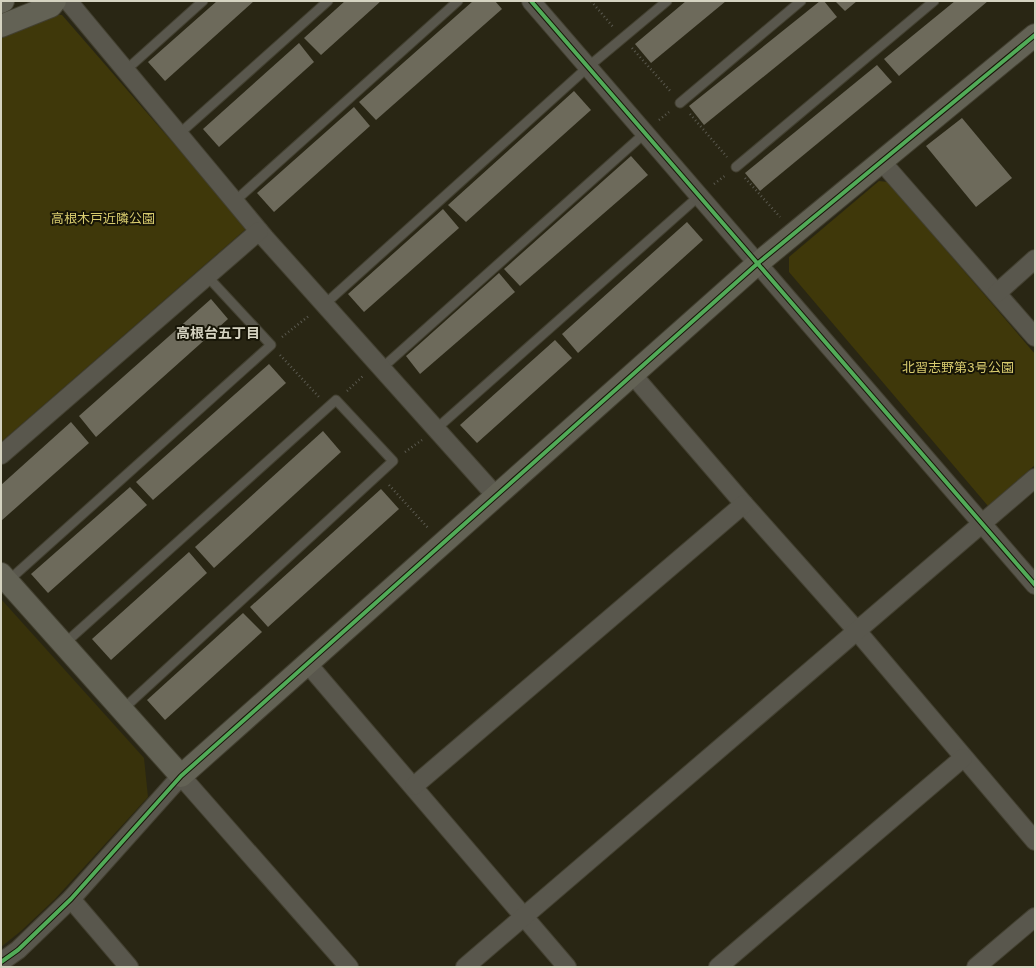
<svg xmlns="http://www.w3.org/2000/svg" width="1036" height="968" viewBox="0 0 1036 968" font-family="Overpass,'Noto Sans JP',sans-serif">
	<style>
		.built { fill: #38320b }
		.green { fill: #3f380a }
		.building { fill: #6d6a5b }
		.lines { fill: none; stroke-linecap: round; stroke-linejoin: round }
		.lane-casing { stroke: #434031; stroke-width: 11 }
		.street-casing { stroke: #434031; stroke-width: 20 }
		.secondary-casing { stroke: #434031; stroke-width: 24 }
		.path { stroke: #5b5a50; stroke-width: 2.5; stroke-dasharray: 1 3; stroke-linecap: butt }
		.lane { stroke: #59574d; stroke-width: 9 }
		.street { stroke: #59574d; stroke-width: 18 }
		.secondary { stroke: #636255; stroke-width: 22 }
		.cycleway-casing { stroke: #171507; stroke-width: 6 }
		.cycleway { stroke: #51ab58; stroke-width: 4 }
		.labels { text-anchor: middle; stroke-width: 4; stroke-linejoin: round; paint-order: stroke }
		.park-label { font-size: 13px; fill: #d8cb6e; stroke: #171507 }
		.neighbourhood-label { font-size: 14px; font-weight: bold; fill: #d5d3c1; stroke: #171507 }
	</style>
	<rect width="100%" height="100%" fill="#292614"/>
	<polygon class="built" points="1,599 144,758 148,797 55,899 21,931 1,947"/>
	<g class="green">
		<polygon points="53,14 62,15 247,228 1,442 1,36"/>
		<polygon points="879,181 888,182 1035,354 1035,465 988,506 789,272 789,257"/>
	</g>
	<g class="building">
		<polygon points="217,1 254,1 165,81 148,62"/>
		<polygon points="345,1 381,1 321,55 304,38"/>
		<polygon points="473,1 495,1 502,9 376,120 359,102"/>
		<polygon points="686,1 726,1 651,63 635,44"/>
		<polygon points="820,1 824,1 837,17 704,125 689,106"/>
		<polygon points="835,1 857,1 845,11"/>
		<polygon points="955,1 988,1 899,76 884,59"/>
		<polygon points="299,43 314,62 219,147 203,129"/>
		<polygon points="877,65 892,82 760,191 745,173"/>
		<polygon points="574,91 591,110 466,222 448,205"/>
		<polygon points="354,107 370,126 274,212 257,193"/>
		<polygon points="962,118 1012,178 976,207 926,146"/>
		<polygon points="631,156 648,175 520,286 504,269"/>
		<polygon points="443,209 459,228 364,312 348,294"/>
		<polygon points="687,222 703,240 578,353 562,334"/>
		<polygon points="499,273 515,292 420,374 406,356"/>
		<polygon points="211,299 228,319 96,437 79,416"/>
		<polygon points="555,340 572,358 477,443 460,425"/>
		<polygon points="269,364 286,383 153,500 136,482"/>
		<polygon points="71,422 89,443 1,521 1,485"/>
		<polygon points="323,431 341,452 214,568 195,547"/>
		<polygon points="130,487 147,505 48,593 31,574"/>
		<polygon points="381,489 399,509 268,627 250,607"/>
		<polygon points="189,552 207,573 111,660 92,639"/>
		<polygon points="243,613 262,632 165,720 147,700"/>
	</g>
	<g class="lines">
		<defs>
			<g id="lane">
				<polyline points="126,70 203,1"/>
				<polyline points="680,103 801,1"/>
				<polyline points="179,134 328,1"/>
				<polyline points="736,167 934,1"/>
				<polyline points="235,201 458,1"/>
				<polyline points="325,304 588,67 667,1"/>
				<polyline points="382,368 645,133"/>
				<polyline points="436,429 699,196"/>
				<polyline points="8,581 271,345 207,276"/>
				<polyline points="64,644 336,400 393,461 122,710"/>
			</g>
			<g id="street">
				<polyline points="68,1 265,238 496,496"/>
				<polyline points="531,1 1035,585"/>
				<polyline points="882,162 1035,337"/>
				<polyline points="997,293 1035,259"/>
				<polyline points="632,374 744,504 857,631 1035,841"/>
				<polyline points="1,455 259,231"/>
				<polyline points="307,663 567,967"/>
				<polyline points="414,786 744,504"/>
				<polyline points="71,899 129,967"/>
				<polyline points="1,962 18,950 71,899 181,776 349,967"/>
				<polyline points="465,967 1035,478"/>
				<polyline points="718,967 963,758"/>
				<polyline points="976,967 1035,917"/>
			</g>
			<g id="secondary">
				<polyline points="1,2 3,1"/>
				<polyline points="1,26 51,6 55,1"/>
				<polyline points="1,574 181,776 757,264 1035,35"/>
			</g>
		</defs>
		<use href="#lane" class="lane-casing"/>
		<use href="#street" class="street-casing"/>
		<use href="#secondary" class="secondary-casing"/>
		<g class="path">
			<polyline points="591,1 614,28"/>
			<polyline points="632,48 671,92"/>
			<polyline points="690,114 727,157"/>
			<polyline points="659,120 669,112"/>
			<polyline points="745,178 780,217"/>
			<polyline points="714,184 726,175"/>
			<polyline points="282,337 310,315"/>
			<polyline points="280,355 319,397"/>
			<polyline points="347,391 364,375"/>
			<polyline points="405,452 422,440"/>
			<polyline points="389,485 429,529"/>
		</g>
		<use href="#lane" class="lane"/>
		<use href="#street" class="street"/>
		<use href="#secondary" class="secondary"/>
		<defs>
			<g id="cycleway">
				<polyline points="531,1 1035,585"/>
				<polyline points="1,962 18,950 71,899 181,776 757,264 1035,35"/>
			</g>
		</defs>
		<use href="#cycleway" class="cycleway-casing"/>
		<use href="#cycleway" class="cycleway"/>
	</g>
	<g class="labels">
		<g class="park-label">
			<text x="103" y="223">高根木戸近隣公園</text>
			<text x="958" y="372">北習志野第3号公園</text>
		</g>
		<g class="neighbourhood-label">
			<text x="218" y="338">高根台五丁目</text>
		</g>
	</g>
	<rect width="1036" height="968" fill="none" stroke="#d5d3c1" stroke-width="4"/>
</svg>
